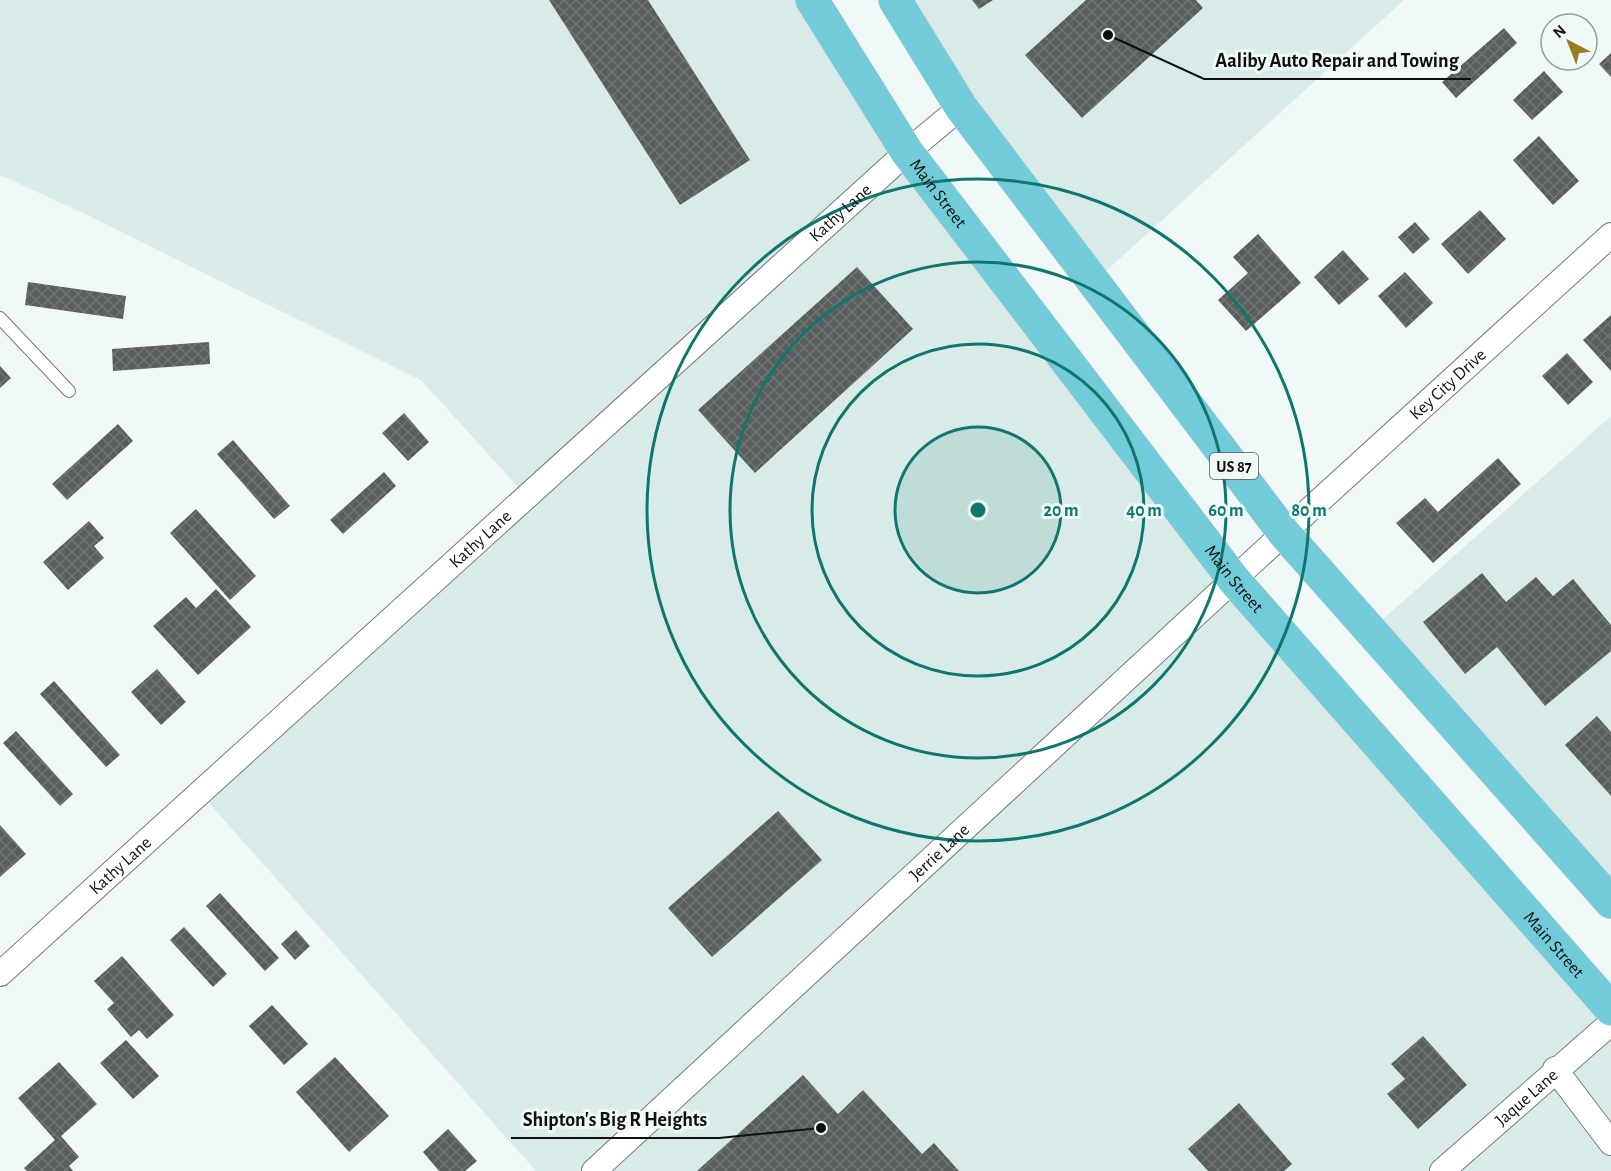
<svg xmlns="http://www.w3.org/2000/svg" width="1611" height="1171" viewBox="0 0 1611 1171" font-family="'Alegreya Sans',sans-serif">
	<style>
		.built { fill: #d9ebe9 }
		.building { fill: url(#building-cross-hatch) }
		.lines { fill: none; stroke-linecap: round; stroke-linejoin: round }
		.lane-casing { stroke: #737b7a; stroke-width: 14 }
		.street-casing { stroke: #737b7a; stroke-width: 26 }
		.primary-casing { stroke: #d3d4d4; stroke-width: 34 }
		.lane { stroke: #fff; stroke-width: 12 }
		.street { stroke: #fff; stroke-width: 24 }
		.primary { stroke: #72cbd8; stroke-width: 33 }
		.ring { fill: none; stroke: #0f766e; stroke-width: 3 }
		.labels { text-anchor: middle; stroke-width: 6; stroke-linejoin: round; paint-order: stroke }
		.shield { fill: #f0f9f8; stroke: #515656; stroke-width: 1.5 }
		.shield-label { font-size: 16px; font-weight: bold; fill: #0d1010 }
		.street-label { font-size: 18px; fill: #0d1010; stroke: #f0f9f8 }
		.centre { fill: #0f766e; stroke: #f0f9f8; stroke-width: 3 }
		.ring-label { font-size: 18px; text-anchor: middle; font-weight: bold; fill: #0f766e; stroke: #f0f9f8; stroke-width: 6; stroke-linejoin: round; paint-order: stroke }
		.leader { fill: none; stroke: #0d1010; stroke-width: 2 }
		.callout-dot { fill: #0d1010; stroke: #f0f9f8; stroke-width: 2 }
		.callout-label { font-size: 20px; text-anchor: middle; font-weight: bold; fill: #0d1010; stroke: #f0f9f8; stroke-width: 6; stroke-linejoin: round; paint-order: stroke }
	</style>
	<defs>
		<pattern id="building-cross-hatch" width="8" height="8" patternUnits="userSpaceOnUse" patternTransform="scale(1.5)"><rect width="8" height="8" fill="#585e5c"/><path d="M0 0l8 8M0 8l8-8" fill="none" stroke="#707473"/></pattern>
	</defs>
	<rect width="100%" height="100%" fill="#f0f9f8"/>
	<g class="built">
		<polygon points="0,0 817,0 1234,580 1611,1009 1611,1171 536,1171 200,793 527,497 422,381 83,213 0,175"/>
		<polygon points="895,0 1404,0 1094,282"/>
		<polygon points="1611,416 1611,902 1371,630"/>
	</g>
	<g class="building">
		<polygon points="549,0 648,0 750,160 680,205"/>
		<polygon points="972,0 993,0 979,9"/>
		<polygon points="1086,0 1196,0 1203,8 1082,118 1025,55"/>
		<polygon points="1504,28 1517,43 1456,98 1442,82"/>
		<polygon points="1611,53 1611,77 1599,64"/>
		<polygon points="1544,71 1563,92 1532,120 1513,100"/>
		<polygon points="1539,136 1579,181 1553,205 1513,160"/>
		<polygon points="1480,210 1506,239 1468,274 1441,244"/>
		<polygon points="1415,222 1430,239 1413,254 1398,237"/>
		<polygon points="1258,234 1301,283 1246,331 1218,300 1248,273 1233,257"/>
		<polygon points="1343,250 1369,279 1339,305 1314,277"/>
		<polygon points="857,267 913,329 755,473 698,410"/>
		<polygon points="1405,272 1433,303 1406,328 1378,296"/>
		<polygon points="28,282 126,296 123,319 25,305"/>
		<polygon points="1611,315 1611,371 1583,340"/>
		<polygon points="209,342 210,364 113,371 112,349"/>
		<polygon points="1567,353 1593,382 1568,405 1542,376"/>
		<polygon points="0,366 11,378 0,388"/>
		<polygon points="404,413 429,442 408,461 382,433"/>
		<polygon points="118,424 133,441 67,500 52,484"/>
		<polygon points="233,440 290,506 274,519 217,454"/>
		<polygon points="1498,458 1521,484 1433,563 1396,523 1425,498 1438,512"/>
		<polygon points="384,472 396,486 343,534 330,520"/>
		<polygon points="196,509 256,576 230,600 170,533"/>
		<polygon points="89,521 104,538 94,546 104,558 68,590 43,562"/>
		<polygon points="1482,573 1506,602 1536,577 1553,596 1573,579 1611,625 1611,651 1545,706 1497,647 1465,674 1423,622"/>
		<polygon points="216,589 251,627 198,675 153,626 186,597 196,608"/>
		<polygon points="157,669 186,702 161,725 131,692"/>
		<polygon points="54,681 120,755 106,767 40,694"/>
		<polygon points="1597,716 1611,732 1611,796 1565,745"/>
		<polygon points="16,731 73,794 60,806 3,743"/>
		<polygon points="778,811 822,860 712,957 668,908"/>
		<polygon points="0,825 26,854 0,877"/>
		<polygon points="220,893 279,958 265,971 206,906"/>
		<polygon points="184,927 227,974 213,987 170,940"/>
		<polygon points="296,930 310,946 295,960 281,944"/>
		<polygon points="122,956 174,1015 147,1039 139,1030 131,1037 107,1009 114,1003 94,981"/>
		<polygon points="272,1005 308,1044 284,1065 249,1026"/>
		<polygon points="1423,1036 1467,1085 1418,1129 1387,1094 1405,1079 1391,1064"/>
		<polygon points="126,1040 159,1076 133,1099 100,1063"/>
		<polygon points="335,1057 389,1116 349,1152 296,1092"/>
		<polygon points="59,1062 97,1104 61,1136 79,1157 69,1166 73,1171 27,1171 24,1168 55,1140 18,1098"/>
		<polygon points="803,1075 838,1114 863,1090 922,1154 934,1143 959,1171 697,1171"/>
		<polygon points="1239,1103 1292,1164 1284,1171 1208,1171 1188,1149"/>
		<polygon points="448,1129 477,1161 465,1171 439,1171 423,1152"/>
	</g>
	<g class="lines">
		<defs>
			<polyline id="lane" points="0,318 69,391"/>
			<g id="street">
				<path id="s1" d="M 0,974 L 907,152 L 961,107"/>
				<polyline points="1555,1069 1611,1143"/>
				<path id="s2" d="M 594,1171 L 1284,533 L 1611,235"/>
				<path id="s3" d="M 1442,1171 L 1611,1023"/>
			</g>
			<g id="primary">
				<path id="s4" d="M 812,0 L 907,152 L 1234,580 L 1611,1009"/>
				<polyline points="895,0 961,107 1284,533 1611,902"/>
			</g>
		</defs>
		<use href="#lane" class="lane-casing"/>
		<use href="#street" class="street-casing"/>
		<use href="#primary" class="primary-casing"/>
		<use href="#lane" class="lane"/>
		<use href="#street" class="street"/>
		<use href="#primary" class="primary"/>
	</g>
	<circle cx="978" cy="510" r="83" fill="#0f766e" fill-opacity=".12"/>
	<g class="ring">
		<circle cx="978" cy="510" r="83"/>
		<circle cx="978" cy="510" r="166"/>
		<circle cx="978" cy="510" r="248"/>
		<circle cx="978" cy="510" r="331"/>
	</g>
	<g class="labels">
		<rect class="shield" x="1210" y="453" width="48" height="26" rx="4.5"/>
		<g class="shield-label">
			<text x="1234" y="472">US 87</text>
		</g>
		<g class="street-label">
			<text dy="6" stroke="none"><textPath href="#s4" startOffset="231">Main Street</textPath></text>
			<text dy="6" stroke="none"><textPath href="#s1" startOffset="1134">Kathy Lane</textPath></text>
			<text dy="6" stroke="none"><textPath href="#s2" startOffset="1161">Key City Drive</textPath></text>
			<text dy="6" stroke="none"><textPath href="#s1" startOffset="648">Kathy Lane</textPath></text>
			<text dy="6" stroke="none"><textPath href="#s4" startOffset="717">Main Street</textPath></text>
			<text dy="6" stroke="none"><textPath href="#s2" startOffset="470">Jerrie Lane</textPath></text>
			<text dy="6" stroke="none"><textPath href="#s1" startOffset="162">Kathy Lane</textPath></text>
			<text dy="6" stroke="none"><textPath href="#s4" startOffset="1203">Main Street</textPath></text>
			<text dy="6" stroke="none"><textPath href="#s3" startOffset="112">Jaque Lane</textPath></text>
		</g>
	</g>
	<circle cx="978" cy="510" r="9" class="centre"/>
	<g class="ring-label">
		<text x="1061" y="516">20 m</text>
		<text x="1144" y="516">40 m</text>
		<text x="1226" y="516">60 m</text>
		<text x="1309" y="516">80 m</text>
	</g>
	<path class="leader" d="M1108 35L1204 79H1471M821 1128L719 1138H511"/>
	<g class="callout-dot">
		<circle cx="1108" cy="35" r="6"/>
		<circle cx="821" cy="1128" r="6"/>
	</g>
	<g class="callout-label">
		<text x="1337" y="67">Aaliby Auto Repair and Towing</text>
		<text x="615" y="1126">Shipton's Big R Heights</text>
	</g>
	<g transform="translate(1569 42) rotate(318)"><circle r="28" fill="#f0f9f8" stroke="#959c9b" stroke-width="1.5"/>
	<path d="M0-4.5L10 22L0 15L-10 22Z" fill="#987d25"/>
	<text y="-9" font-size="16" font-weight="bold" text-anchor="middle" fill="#0d1010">N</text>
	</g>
</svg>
